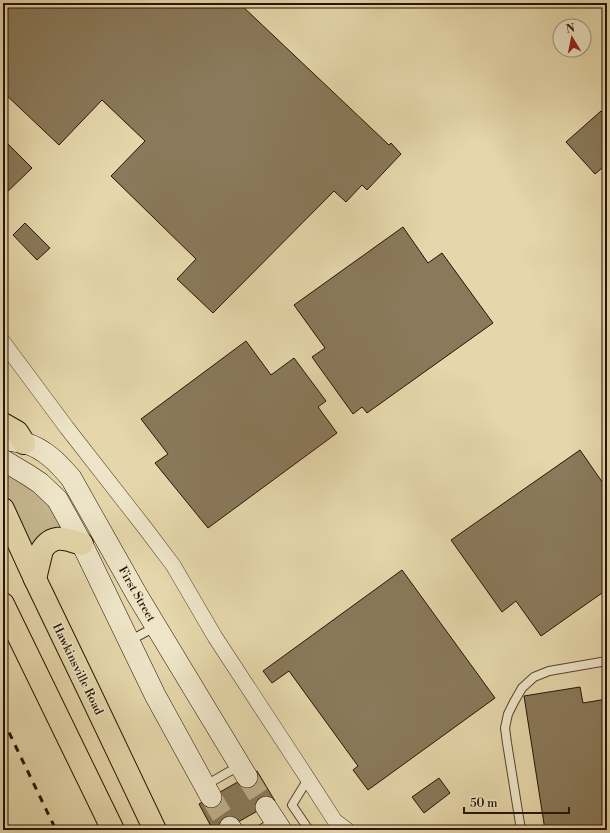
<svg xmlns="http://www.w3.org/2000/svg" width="610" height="833" viewBox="0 0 610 833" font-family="'Libre Bodoni',serif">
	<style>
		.green { fill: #c5b68e; stroke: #766448 }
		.building { fill: #8a795a; stroke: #281303 }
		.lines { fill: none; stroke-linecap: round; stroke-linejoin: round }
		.secondary-tunnel { stroke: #bfb089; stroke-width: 21; stroke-dasharray: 21 10; stroke-linecap: butt }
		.lane-casing { stroke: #57442d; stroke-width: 10 }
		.street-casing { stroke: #57442d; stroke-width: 16 }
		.secondary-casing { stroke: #281303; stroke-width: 22 }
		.primary-casing { stroke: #281303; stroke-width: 24 }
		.lane { stroke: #eee5c8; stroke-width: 8 }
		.street { stroke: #eee5c8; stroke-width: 15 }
		.secondary { stroke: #eee5c8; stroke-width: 21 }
		.primary { stroke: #e5d7ab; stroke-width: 22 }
		.rail { stroke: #281303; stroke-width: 3; stroke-dasharray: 7 7; stroke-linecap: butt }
		.labels { text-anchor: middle; stroke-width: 3; stroke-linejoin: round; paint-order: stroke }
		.street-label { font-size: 12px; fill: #281303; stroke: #eee5c8 }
	</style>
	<rect width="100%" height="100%" fill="#e5d7ab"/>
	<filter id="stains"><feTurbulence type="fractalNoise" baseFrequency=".005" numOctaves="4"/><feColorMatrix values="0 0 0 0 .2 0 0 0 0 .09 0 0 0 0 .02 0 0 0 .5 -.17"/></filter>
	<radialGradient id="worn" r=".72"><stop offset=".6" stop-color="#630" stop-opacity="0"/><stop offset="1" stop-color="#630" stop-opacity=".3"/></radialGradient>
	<polygon class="green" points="3,472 14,477 42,496 65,529 33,553 3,491"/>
	<g class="building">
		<polygon points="3,3 239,3 389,145 391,143 401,154 367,190 362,185 346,202 334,191 213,313 177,279 196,259 111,176 145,141 102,100 59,145 3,92"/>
		<polygon points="607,76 607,85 603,81"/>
		<polygon points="601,111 607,118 607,164 595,174 566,142"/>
		<polygon points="3,139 32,168 3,196"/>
		<polygon points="25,223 50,248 37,260 13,235"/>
		<polygon points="403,227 428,263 442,253 493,323 367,413 362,407 353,414 312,357 325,348 294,305"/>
		<polygon points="246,341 271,375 294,358 326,401 318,407 337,433 208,528 155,463 168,454 141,419"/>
		<polygon points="580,450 607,489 607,600 602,593 541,636 516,601 502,612 451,540"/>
		<polygon points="402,570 495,698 368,790 353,770 358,766 289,671 272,683 263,671"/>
		<polygon points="580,687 583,703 607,699 607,830 545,830 524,696"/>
		<polygon points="257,771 275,801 224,830 213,830 199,804"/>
		<polygon points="439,778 450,793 424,813 412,797"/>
	</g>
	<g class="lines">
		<g class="secondary-tunnel">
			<polyline points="247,777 266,807"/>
			<polyline points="211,797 220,812 230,827"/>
		</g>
		<defs>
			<g id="lane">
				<polyline points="129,641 155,627"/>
				<polyline points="308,779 292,805 309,830"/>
				<polyline points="206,785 239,766"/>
				<polyline points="260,830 274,821"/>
				<polyline points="521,830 507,743 505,728 508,714 514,702 522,688 534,677 549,671 607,661"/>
			</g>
			<polyline id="street" points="3,342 67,428 145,528 173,565 215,637 308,779 335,821 347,830"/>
			<g id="secondary">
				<path d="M 3,439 C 10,441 18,441 25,443 C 45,449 58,463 71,478 L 137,595 L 247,777"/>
				<polyline points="3,460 28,475 40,483 57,499 66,515 82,544 155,695 211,797"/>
				<polyline points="266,807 281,830"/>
				<polyline points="230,827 232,830"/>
			</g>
			<g id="primary">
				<polyline points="3,424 17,432 24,443"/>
				<polyline points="3,509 35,579 88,689 155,830"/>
				<path d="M 35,579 L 42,550 C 53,533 66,539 82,544"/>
				<polyline points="3,604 113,830"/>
			</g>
		</defs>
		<use href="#lane" class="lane-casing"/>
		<use href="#street" class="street-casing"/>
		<use href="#secondary" class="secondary-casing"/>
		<use href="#primary" class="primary-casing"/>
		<use href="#lane" class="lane"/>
		<use href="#street" class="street"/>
		<use href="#secondary" class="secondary"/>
		<use href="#primary" class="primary"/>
		<polyline class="rail" points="3,720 56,830"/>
	</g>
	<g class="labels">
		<g class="street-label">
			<text transform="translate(137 594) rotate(60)" y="4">First Street</text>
			<text transform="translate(78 669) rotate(64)" y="4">Hawkinsville Road</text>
		</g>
	</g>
	<rect width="610" height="833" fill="none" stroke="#e5d7ab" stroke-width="16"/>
	<rect x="4" y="4" width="602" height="825" fill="none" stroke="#281303" stroke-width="2"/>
	<rect x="8" y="8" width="594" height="817" fill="none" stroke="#281303"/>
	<g transform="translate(572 38) rotate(350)"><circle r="19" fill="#eee5c8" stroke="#9f9179"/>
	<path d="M0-3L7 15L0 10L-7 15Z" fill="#8f2418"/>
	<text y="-6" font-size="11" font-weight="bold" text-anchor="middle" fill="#281303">N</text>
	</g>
	<path d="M464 807v6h105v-6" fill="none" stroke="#281303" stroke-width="2"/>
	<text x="470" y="807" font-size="12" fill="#281303" stroke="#eee5c8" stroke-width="3" paint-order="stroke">50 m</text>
	<rect width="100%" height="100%" filter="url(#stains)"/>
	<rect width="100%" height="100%" fill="url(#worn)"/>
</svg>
